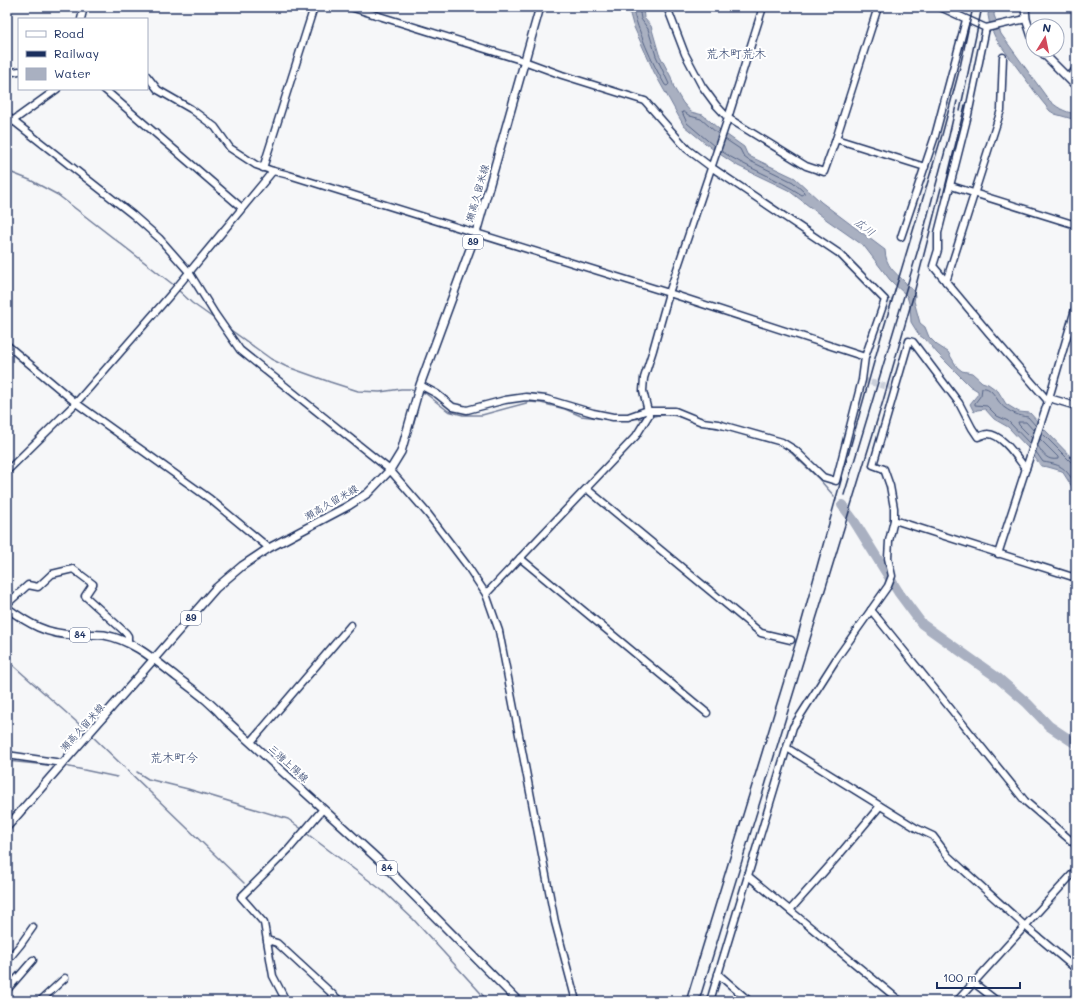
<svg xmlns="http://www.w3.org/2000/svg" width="1083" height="1008" viewBox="0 0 1083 1008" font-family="Mali,'Klee One',sans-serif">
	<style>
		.water { fill: #a9b0c1; stroke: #707c99 }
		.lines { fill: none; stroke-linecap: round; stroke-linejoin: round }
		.shore { stroke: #546386; stroke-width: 1 }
		.stream { stroke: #707c99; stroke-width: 1.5 }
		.river { stroke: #a9b0c1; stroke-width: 10 }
		.minor-tunnel { stroke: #cacfda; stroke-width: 6; stroke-dasharray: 6 3; stroke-linecap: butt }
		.minor-casing { stroke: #1b2f5e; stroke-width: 9 }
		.major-casing { stroke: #1b2f5e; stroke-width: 10 }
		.minor { stroke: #fff; stroke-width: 6 }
		.major { stroke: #fff; stroke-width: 7 }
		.rail { stroke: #1b2f5e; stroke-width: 1.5 }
		.labels { text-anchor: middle; stroke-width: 4; stroke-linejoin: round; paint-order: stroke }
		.shield { fill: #fff; stroke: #5f6d8e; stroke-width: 1 }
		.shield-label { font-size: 9px; font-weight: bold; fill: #1b2f5e }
		.street-label { font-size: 10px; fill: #1b2f5e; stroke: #fff }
		.water-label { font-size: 11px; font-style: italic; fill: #4d5c81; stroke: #fff }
		.quarter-label { font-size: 12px; fill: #1b2f5e; stroke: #fff }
	</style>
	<rect width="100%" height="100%" fill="#f6f7f9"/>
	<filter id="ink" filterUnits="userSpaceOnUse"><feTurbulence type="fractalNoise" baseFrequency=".025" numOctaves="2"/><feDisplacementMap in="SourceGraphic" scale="8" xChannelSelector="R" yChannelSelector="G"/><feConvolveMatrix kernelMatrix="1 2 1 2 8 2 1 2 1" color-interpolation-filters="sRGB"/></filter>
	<g filter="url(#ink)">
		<g class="water">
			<path d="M 628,7 L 643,7 L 644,18 L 651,26 L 659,54 L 671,77 L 674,88 L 683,103 L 691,112 L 703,115 L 720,130 L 744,147 L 747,154 L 751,157 L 795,178 L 821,202 L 885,250 C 886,267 894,271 905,282 C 908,286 910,288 914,291 L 915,296 L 914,301 L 920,323 L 925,327 L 929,337 L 937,345 L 948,352 L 957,367 L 962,371 L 972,373 L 982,382 L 988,384 L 998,391 L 1006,404 L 1019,412 L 1030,413 L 1046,431 L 1076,462 L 1076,493 L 1062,471 L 1048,467 L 1041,466 L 1028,448 L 1008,427 L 994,419 L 985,409 L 977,410 L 974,412 L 970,404 L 978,394 L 978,391 L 970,386 L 937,353 L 927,341 L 919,335 L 911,322 L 910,307 L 907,296 L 890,280 L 864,246 L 827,220 L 788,190 L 738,166 L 715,151 L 684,126 L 654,72 L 633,25 Z"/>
			<path d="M 989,7 L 995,7 L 994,15 L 1001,34 L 1048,99 C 1056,107 1064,112 1076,114 L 1076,120 L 1055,114 L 1050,111 L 1041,100 L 996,39 L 990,26 L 988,15 Z"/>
		</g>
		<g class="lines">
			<g class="shore">
				<path d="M 632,7 C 639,33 651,61 665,85 L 667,86 L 669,84 L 656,56 L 648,29 L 641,19 L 639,7"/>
				<polyline points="714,146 687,123 682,112 684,112 690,116 701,119 718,134"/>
				<path d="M 721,151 C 747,168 777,178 802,195 L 804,194 L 804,192 L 793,182 L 748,160 L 744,157 L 740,149 L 725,139"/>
				<polyline points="1042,433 1072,463 1076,464"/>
				<polyline points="1032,438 1019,425 1018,422 1026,422 1034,431"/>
				<path d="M 1030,444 L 1008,421 L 997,416 L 987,406 L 975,405 L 975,403 L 981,395 L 982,388 C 993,386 997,403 1005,408 C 1012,413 1019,416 1028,417 L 1036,426"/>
				<path d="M 1038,446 C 1043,454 1047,461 1058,459 L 1058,457 L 1040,439"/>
				<path d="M 1036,452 L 1043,462 C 1063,465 1065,468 1076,485"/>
			</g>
			<g class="stream">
				<polyline points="7,171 30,180 58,195 175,286"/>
				<polyline points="177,289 192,303 216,320"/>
				<polyline points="228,328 271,359 285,366 330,382 358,391 380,392 401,389 411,389 415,390"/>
				<polyline points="421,392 425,393 448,411 463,415 482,415 530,402 541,403 565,409 581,416 608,419"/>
				<path d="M 650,417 C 663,413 674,414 687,419"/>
				<polyline points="624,420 644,418"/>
				<polyline points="701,425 727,430"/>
				<polyline points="737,432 784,446 819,479 834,496"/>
				<polyline points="7,660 88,732"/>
				<polyline points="91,735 244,883"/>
				<polyline points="7,761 57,766"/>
				<polyline points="65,766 117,777"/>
				<polyline points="137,772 148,779 188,789 288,819 303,830"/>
				<polyline points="306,833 383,891 413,919 488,1001"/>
			</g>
			<polyline class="river" points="842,505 854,521 899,593 922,624 998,678 1027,703 1049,726 1076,744"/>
			<polyline class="minor-tunnel" points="862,380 895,389"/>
			<defs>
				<g id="minor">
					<polyline points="350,7 524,61 562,75 645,101 687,149 711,167 840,254 885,300 865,357 862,380 836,481 823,477 795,450 782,442 718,424 702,422 675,411 645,411 628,417 613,417 593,413 546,399 526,397 505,400 467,410 453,407 437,394 420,385"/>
					<polyline points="667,7 685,54 702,86 716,105 728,118 806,166 824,172 836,139 878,7"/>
					<polyline points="940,7 986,28 1026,19"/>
					<polyline points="81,19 84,7"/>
					<polyline points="986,28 968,115 938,233 938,250 933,266 989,333 1048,401"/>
					<polyline points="7,73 19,71"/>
					<polyline points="147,76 158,90 191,109 215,127 230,148 256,165 273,171 289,175 669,293 865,357"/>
					<polyline points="1069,79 1076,68"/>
					<polyline points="104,89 242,208"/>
					<polyline points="7,116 133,215 159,238 189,272 215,314 240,350 390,470 428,514 466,564 486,594 499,631 555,922 576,1001"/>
					<polyline points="7,125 57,89"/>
					<polyline points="836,139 925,167"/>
					<polyline points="263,168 314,7"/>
					<polyline points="951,186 1076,225"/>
					<polyline points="901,237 935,136 966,20"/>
					<polyline points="946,282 1001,110 1003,57"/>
					<polyline points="7,345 76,403 210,499 269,548"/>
					<polyline points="1049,398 1076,406"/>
					<polyline points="7,471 76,403 172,293 273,171"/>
					<polyline points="587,489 761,633 791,640"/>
					<polyline points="894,520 1076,578"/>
					<polyline points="998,554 1049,398 1076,306"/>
					<polyline points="520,558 707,713"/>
					<polyline points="486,594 636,436 649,415 643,391 644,378 653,350 669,293 728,118 763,7"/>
					<polyline points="7,604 28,585 38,587 52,574 73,569 93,584 85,596 126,633 128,636 128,643"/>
					<polyline points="871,610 1025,801 1076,845"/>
					<polyline points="251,742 351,625"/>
					<polyline points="787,748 916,828 933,836 948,856 1025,926 1076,969"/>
					<polyline points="7,755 62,763"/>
					<polyline points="747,875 900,1001"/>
					<polyline points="790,910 839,855 880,806"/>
					<polyline points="267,940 277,943 340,1001"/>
					<polyline points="7,961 21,944 33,927"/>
					<polyline points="718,974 749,1001"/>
					<polyline points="974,983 997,1001"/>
					<polyline points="7,990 33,960"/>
					<polyline points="40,1001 65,978"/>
					<polyline points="286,1001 273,976 264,923 241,897 289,849 323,809"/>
					<path d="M 710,1001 L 793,727 L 837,658 L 888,586 L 892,576 L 888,558 L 889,541 L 894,520 L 894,508 L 890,486 L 884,469 L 873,465 L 909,341 L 913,342 L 959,403 L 972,428 L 978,437 C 981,436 985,434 987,434 C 1002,433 1018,459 1026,469"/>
					<polyline points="957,1001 1076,870"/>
				</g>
				<g id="major">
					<polyline points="1025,7 1026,19 1033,40"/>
					<polyline points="1040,50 1076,86"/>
					<path d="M 7,608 C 29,624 46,634 74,635 C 84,635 94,634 104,635 C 133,640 156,661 178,678 C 195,691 212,703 226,720 L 381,862 L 518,1001"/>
					<polyline points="7,827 216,588 242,566 269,548 348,506 368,493 390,470 401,452 420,385 476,233 540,7"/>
				</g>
			</defs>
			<use href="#minor" class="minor-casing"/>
			<use href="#major" class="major-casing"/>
			<use href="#minor" class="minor"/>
			<use href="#major" class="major"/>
			<g class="rail">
				<polyline points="960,111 982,7"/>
				<polyline points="943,196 965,105"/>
				<polyline points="844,495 923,233 949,136 957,101"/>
				<polyline points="686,1001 797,638 881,337 942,135 960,67 973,7"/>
				<polyline points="699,1001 883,401 913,297 941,188"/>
			</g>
		</g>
	</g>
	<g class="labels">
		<g class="shield">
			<rect x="463" y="235" width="20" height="14" rx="3"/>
			<rect x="181" y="611" width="20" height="14" rx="3"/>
			<rect x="70" y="628" width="20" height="14" rx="3"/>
			<rect x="377" y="861" width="20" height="14" rx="3"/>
		</g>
		<g class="shield-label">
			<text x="473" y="245">89</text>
			<text x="191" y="621">89</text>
			<text x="80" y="638">84</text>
			<text x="387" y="871">84</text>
		</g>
		<g class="street-label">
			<text transform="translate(477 193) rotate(-74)" y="4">瀬高久留米線</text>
			<text transform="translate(331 502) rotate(-30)" y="4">瀬高久留米線</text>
			<text transform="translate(82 727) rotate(-48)" y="4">瀬高久留米線</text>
			<text transform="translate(289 763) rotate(43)" y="4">三潴上陽線</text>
		</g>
		<g class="water-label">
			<text transform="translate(865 227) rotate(38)" y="4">広川</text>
		</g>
		<g class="quarter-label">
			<text x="736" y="58">荒木町荒木</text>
			<text x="174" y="762">荒木町今</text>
		</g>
	</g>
	<rect width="1083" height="1008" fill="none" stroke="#fff" stroke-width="24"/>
	<rect x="12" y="12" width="1059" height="984" fill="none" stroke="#1b2f5e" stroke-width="1.5" filter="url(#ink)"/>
	<rect x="18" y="18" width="130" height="72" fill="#ffffff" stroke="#a4acbf"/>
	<rect x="26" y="31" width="20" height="6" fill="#ffffff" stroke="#a4acbf"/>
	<text x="54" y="38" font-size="12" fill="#1b2f5e">Road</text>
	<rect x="26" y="51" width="20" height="6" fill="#1b2f5e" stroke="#a4acbf"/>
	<text x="54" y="58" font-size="12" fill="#1b2f5e">Railway</text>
	<rect x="26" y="68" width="20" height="12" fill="#a9b0c1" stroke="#a4acbf"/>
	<text x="54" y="78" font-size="12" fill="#1b2f5e">Water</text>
	<g transform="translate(1045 38) rotate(10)"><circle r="19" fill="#ffffff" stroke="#a4acbf"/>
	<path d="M0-3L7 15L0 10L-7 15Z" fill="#d1495b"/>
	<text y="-6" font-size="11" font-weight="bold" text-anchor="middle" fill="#1b2f5e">N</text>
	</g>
	<path d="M937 982v6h83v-6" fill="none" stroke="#1b2f5e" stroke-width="2"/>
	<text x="943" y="982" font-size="12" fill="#1b2f5e" stroke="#ffffff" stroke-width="3" paint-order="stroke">100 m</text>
</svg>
